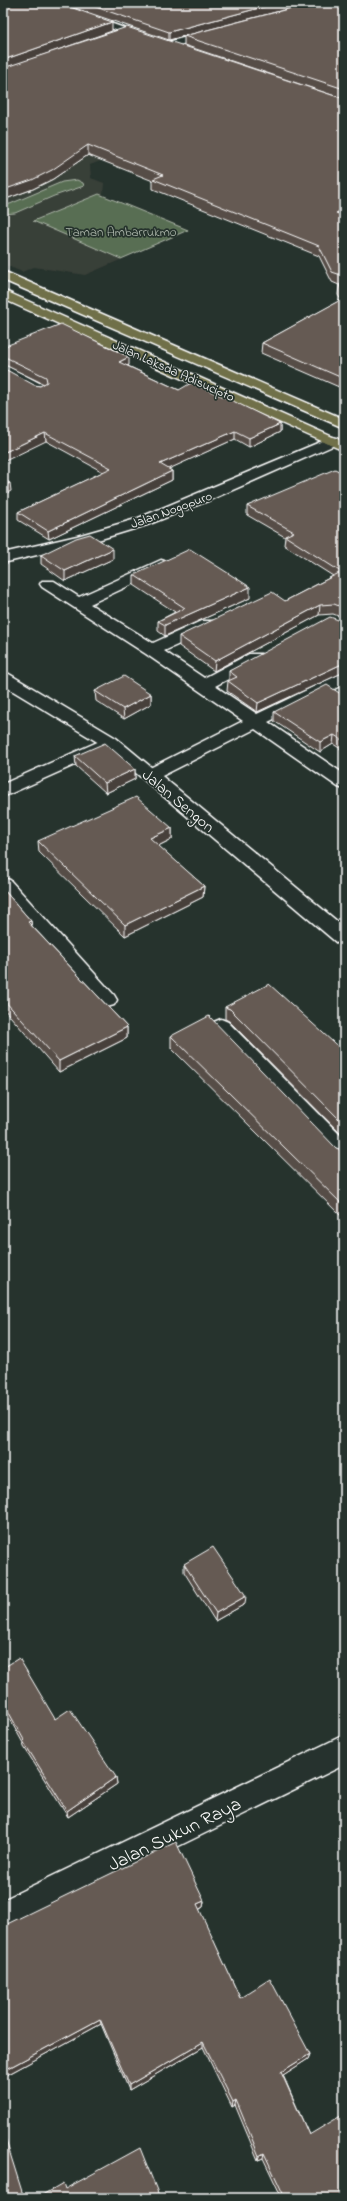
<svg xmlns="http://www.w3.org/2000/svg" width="347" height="2201" viewBox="0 0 347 2201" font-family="'Indie Flower',sans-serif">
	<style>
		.built { fill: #393f38 }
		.green { fill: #586e53; stroke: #acb6a9 }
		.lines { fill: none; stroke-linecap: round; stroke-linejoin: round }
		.minor-casing { stroke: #fff; stroke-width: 3 }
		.tertiary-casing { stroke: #fff; stroke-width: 3 }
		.primary-casing { stroke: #fff; stroke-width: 3 }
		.minor { fill: #26332d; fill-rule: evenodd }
		.tertiary { fill: #26332d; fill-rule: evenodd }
		.primary { fill: #6f704a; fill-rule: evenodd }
		.wall { fill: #574d47; stroke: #fff }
		.shaded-wall { fill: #473f3a; stroke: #fff }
		.building { fill: #655a53; stroke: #fff }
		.labels { text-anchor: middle; stroke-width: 3.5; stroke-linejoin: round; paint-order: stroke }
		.far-park-label { font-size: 13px; fill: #b4beb2; stroke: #26332d }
		.far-street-label { font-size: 13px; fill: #fff; stroke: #26332d }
		.street-label { font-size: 16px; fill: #fff; stroke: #26332d }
		.near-street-label { font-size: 19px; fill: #fff; stroke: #26332d }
	</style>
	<rect width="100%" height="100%" fill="#26332d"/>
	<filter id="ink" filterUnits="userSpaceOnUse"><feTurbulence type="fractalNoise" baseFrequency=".025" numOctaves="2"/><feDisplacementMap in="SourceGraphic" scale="8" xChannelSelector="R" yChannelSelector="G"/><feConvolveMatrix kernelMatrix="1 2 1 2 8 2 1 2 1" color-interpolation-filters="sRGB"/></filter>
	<g filter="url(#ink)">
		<polygon class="built" points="3,76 289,89 90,165 91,178 104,183 103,195 190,230 85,275 34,267 22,272 3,264"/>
		<g class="green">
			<polygon points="77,180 83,183 84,186 54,196 15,213 3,214 3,205 10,204 62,182"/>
			<polygon points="99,194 188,230 121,259 33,221"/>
		</g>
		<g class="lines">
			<defs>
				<g id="minor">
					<polygon points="40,3 54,3 152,38 150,40 144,40"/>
					<polygon points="213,30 218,33 216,35 168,48 163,45 164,43"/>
					<polygon points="3,364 45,386 47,389 40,393 35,392 3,374"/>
					<polygon points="332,437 337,438 339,441 337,444 210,500 147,525 88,543 3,563 3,553 77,536 136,519"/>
					<polygon points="161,560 167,562 169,565 167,568 90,604 153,643 201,621 213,621 215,625 213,629 164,651 204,678 249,654 261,654 263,658 261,662 215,686 257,714 344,672 344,684 268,722 344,774 344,789 338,787 255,729 156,779 150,781 144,779 141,775 144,771 243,721 146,654 42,587 40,584 42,581 54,581 79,597"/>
					<polygon points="102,740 108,742 111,746 108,750 3,797 3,784"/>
					<polygon points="3,878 10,880 114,995 117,1000 114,1005 107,1007 100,1005 3,897"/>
					<polygon points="221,1019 228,1022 344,1139 344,1162 336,1159 214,1032 210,1027 214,1022"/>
				</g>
				<g id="tertiary">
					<polygon points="3,673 9,674 116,738 344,927 344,945 337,943 104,746 3,685"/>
					<polygon points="344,1735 344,1765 3,1932 3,1900"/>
				</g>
				<g id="primary">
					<polygon points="3,271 344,419 344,428 3,280"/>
					<polygon points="3,290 344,442 344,451 3,299"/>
				</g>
			</defs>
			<use href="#minor" class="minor-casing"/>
			<use href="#tertiary" class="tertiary-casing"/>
			<use href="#primary" class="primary-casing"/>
			<use href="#minor" class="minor"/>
			<use href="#tertiary" class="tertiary"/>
			<use href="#primary" class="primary"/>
		</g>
		<g class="wall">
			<polygon points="3,3 310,3 204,31 344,3 344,99 184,45 184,36 169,40 63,4 112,31 73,45 344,99 344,385 339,387 261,353 262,343 341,300 338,295 339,285 332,282 319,256 153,189 153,181 88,155 53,179 33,189 3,200"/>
			<polygon points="3,347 129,365 128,366 179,390 280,424 280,432 249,447 235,439 168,469 172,471 172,480 49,539 18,520 18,512 103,472 46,441 34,385 40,386 44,384 3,364"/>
			<polygon points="344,474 344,618 333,614 319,615 214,671 179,646 179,636 285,601 333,576 284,545 285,537 247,515 247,506"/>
			<polygon points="41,555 113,559 65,581 41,564"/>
			<polygon points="134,575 250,598 165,636 158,631 158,621 175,612 134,585"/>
			<polygon points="344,622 344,672 257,712 227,691 228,681 229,681 229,671"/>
			<polygon points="95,691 151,694 151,704 124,719 96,701"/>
			<polygon points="344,696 344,751 333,744 320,752 274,721 274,712"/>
			<polygon points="75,756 135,769 135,779 106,793 76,766"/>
			<polygon points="172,828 172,839 158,846 204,886 203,897 125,936 39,852 38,841"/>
			<polygon points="3,889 31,921 32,926 127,1027 127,1038 59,1072 3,1008"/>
			<polygon points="225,1007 344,1052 344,1137 229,1021 225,1019"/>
			<polygon points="171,1036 336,1148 344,1151 344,1219 171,1048"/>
			<polygon points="184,1564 245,1604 215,1621 184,1572"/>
			<polygon points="3,1668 55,1719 116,1777 117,1784 68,1817 24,1747 23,1743 3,1707"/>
			<polygon points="204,1901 203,1907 199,1910 240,1998 310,2054 308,2059 283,2075 309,2135 344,2198 282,2198 263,2158 258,2160 235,2105 232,2107 203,2047 129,2090 101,2024 3,2077 3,1926"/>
		</g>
		<g class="shaded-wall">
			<polygon points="3,3 18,3 3,9"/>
			<polygon points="278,3 310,3 169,40 169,32"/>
			<polygon points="112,22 112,31 3,69 3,60"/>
			<polygon points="88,145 88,155 53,179 33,189 3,200 3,190"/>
			<polygon points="344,209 344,219 336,213"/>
			<polygon points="129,357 129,365 119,369 119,362"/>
			<polygon points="344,374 344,385 339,387 340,377"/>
			<polygon points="280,424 280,432 249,447 249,438"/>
			<polygon points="235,431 235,439 160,473 160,464"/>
			<polygon points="45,433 46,441 3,462 3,453"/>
			<polygon points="172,471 172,480 49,539 48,531"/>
			<polygon points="10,483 11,491 3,495 3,486"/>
			<polygon points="113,549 113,559 65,581 65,571"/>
			<polygon points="250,587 250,598 165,636 165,625"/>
			<polygon points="320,605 319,615 214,671 215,661"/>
			<polygon points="344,663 344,672 257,712 258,703"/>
			<polygon points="151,694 151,704 124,719 123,709"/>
			<polygon points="334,735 333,744 320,752 320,742"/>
			<polygon points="135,769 135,779 106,793 105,783"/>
			<polygon points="172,828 172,839 150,850 150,838"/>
			<polygon points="204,886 203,897 125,936 125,925"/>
			<polygon points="31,921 32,932 28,922"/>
			<polygon points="127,1027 127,1038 59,1072 59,1061"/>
			<polygon points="246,1596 245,1604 215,1621 216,1613"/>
			<polygon points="116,1777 117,1784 68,1817 67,1811"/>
			<polygon points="204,1901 203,1907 196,1911 197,1904"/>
			<polygon points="100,2019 101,2024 3,2077 3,2071"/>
			<polygon points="203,2042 203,2047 129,2090 129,2085"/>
			<polygon points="310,2054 308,2059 280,2077 281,2072"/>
			<polygon points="236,2100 235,2105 232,2107 233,2102"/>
			<polygon points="264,2153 263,2158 258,2160 259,2156"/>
		</g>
		<g class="building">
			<polygon points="16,3 59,3 112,22 3,60 3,9"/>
			<polygon points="84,3 278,3 169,32"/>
			<polygon points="311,3 344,3 344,89 184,36"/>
			<polygon points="127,27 344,99 344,209 336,213 344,216 344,276 332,272 319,246 153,179 163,175 88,145 52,170 32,180 3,190 3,68"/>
			<polygon points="344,283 344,295 339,285"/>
			<polygon points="344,298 344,374 340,377 262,343"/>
			<polygon points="61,324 129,357 119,362 179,390 191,383 229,399 280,424 249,438 235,431 160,464 172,471 48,531 18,512 111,468 45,433 3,453 3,368 34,385 40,386 47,382 46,377 3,356 3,347"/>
			<polygon points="335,469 344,474 344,608 334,604 320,605 215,661 179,636 272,592 285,601 341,572 285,536 294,532 247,506"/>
			<polygon points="3,479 10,483 3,486"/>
			<polygon points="90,534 113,549 65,571 41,555 76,538"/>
			<polygon points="190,549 250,587 165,625 158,621 185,608 134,575"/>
			<polygon points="330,617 344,622 344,663 258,703 228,681 237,677 229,671"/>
			<polygon points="124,676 151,694 123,709 95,691"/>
			<polygon points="327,685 344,696 344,741 334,735 320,742 274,712"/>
			<polygon points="105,743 135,769 105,783 75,756"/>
			<polygon points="136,797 172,828 150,838 204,886 125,925 38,841"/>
			<polygon points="3,889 31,921 28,922 127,1027 59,1061 3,999"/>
			<polygon points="269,984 344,1052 344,1124 230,1009 225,1007"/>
			<polygon points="209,1016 336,1148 344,1151 344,1206 171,1036"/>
			<polygon points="213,1547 246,1596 216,1613 184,1564"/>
			<polygon points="19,1658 55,1719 70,1709 116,1777 67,1811 23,1741 24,1740 3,1702 3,1668"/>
			<polygon points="176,1842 204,1901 197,1904 240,1998 270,1979 310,2054 281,2072 309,2135 344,2114 344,2198 285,2198 264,2153 259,2156 236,2100 233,2102 203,2042 129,2085 100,2019 3,2071 3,1926"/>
			<polygon points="3,2131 24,2198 3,2198"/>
			<polygon points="140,2148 160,2198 37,2198 63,2183 65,2189"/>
		</g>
	</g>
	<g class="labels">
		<g class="far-park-label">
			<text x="121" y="236">Taman Ambarrukmo</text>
		</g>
		<g class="far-street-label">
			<text transform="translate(174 370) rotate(24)" y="5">Jalan Laksda Adisucipto</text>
			<text transform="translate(171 509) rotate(-20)" y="5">Jalan Nogopuro</text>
		</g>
		<g class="street-label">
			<text transform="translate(179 800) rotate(40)" y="6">Jalan Sengon</text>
		</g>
		<g class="near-street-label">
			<text transform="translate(174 1833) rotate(-26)" y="7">Jalan Sukun Raya</text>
		</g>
	</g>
	<rect width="347" height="2201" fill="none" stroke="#26332d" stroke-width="16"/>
	<rect x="8" y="8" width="331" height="2185" fill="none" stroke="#fff" stroke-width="1.5" filter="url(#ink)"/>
</svg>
